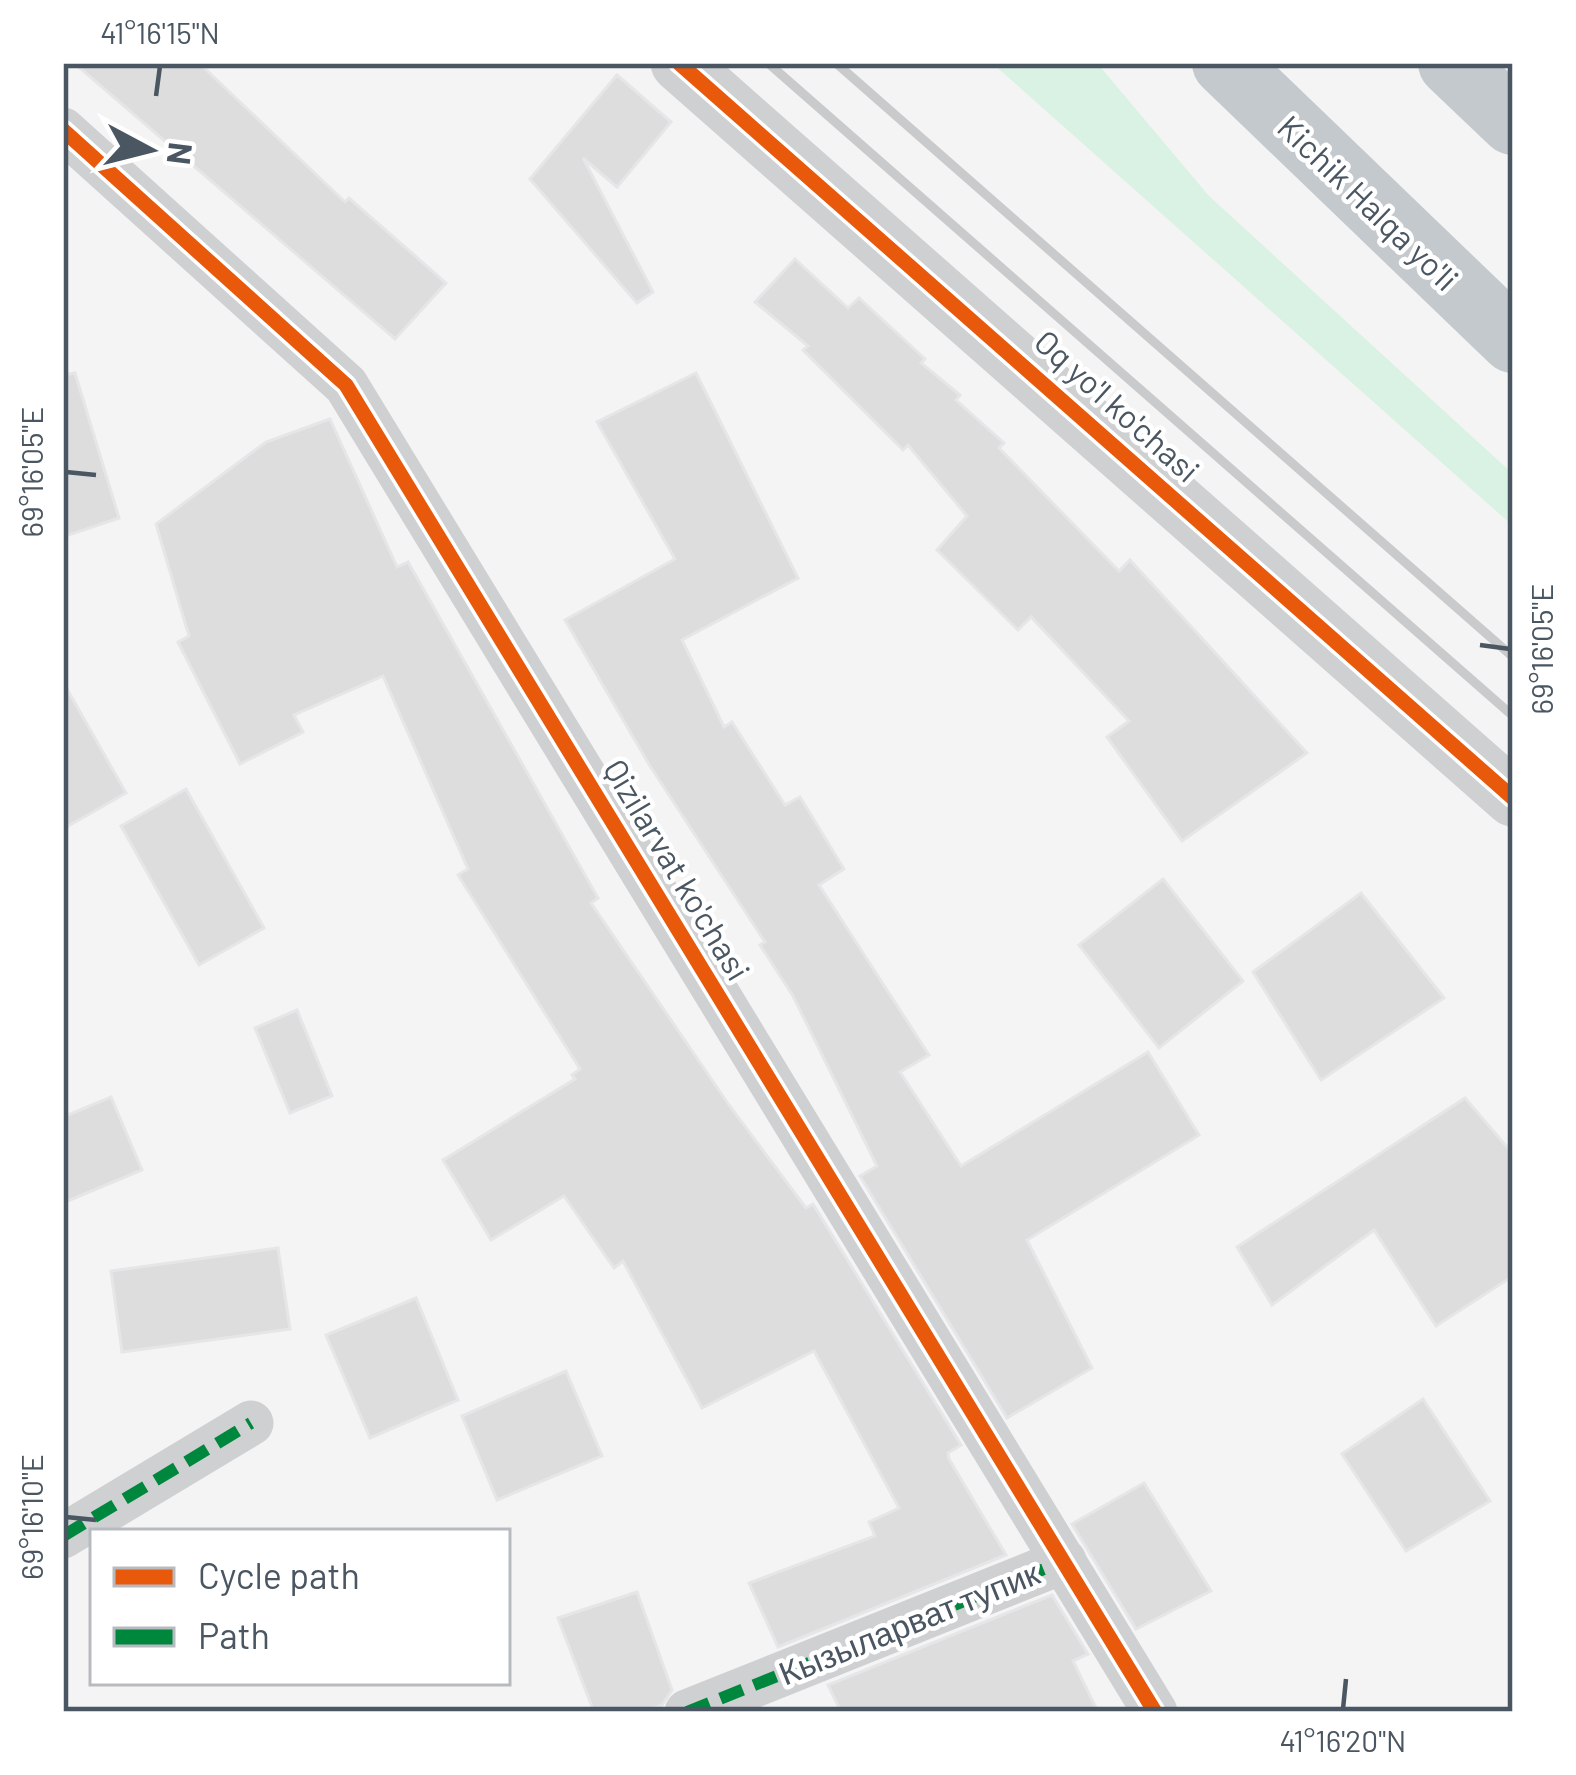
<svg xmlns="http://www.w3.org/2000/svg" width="1576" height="1775" viewBox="0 0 1576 1775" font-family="Barlow,sans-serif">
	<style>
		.green { fill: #d9f2e3 }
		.building { fill: #ddddde; stroke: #e5e6e7; stroke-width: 3 }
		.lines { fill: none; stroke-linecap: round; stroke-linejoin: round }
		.minor { stroke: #ced0d2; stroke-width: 45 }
		.tertiary { stroke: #ced0d2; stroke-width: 57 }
		.trunk { stroke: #c4c9cd; stroke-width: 66 }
		.rail { stroke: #c9cacc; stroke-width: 9 }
		.quiet { stroke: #00873e; stroke-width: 12; stroke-dasharray: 24 12; stroke-linecap: butt }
		.cycleway-casing { stroke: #fff; stroke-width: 22 }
		.cycleway { stroke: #e8590c; stroke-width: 15 }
		.ticks { fill: none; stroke: #4a5661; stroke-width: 4.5 }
		.labels { text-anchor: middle; stroke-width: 9; stroke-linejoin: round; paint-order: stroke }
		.street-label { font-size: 33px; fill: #4a5661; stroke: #fff }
		.neatline { fill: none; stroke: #4a5661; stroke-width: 4.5 }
		.ticks-label { font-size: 30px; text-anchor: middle; fill: #4a5661 }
	</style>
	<rect width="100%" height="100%" fill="#f4f4f4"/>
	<polygon class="green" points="992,63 1097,63 1209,196 1513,474 1513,526"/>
	<g class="building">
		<polygon points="74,63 199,63 345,202 349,198 446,283 395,339"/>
		<polygon points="617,75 671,122 617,187 583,158 653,292 637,303 530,179"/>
		<polygon points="795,259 848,308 859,298 925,359 921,363 960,395 956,400 1004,443 999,448 1119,571 1130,560 1307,753 1182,841 1107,737 1129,721 1031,617 1018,630 937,550 967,516 908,445 903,450 803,350 808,346 755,302"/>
		<polygon points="75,373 119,518 63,537 63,375"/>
		<polygon points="696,373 798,578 682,640 724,727 732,722 785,805 800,797 844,869 819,885 929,1055 900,1072 961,1166 1148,1052 1199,1135 1027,1240 1092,1368 1007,1418 860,1176 877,1166 793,996 760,945 765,942 650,766 565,620 675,559 597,422"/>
		<polygon points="330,419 397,567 408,562 598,898 591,903 729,1105 806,1208 813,1204 961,1445 948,1453 949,1459 1006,1555 778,1647 749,1583 875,1536 869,1522 899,1508 814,1351 702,1408 623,1261 614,1268 564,1196 491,1240 443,1160 575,1079 572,1075 580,1069 458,875 468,869 383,676 294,715 303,732 240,764 178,642 189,636 156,524 266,442"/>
		<polygon points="63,682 126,793 63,829"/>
		<polygon points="186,789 264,928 199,965 121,826"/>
		<polygon points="1163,879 1243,981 1159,1048 1079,945"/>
		<polygon points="1361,893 1444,998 1321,1080 1253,972"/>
		<polygon points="297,1010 332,1096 290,1113 255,1028"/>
		<polygon points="111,1097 142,1170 63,1203 63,1117"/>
		<polygon points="1465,1098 1513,1154 1513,1276 1436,1326 1374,1230 1272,1305 1237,1247"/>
		<polygon points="278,1248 290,1329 122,1352 111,1271"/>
		<polygon points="416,1298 458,1400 370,1438 326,1335"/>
		<polygon points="566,1371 602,1456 497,1500 462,1416"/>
		<polygon points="1423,1399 1490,1501 1406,1551 1342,1454"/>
		<polygon points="1144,1483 1211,1591 1136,1629 1072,1524"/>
		<polygon points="637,1592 672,1690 662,1705 643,1712 594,1712 558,1618"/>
		<polygon points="1052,1595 1088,1654 1073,1661 1098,1712 841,1712 828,1685"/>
	</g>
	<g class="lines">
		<g class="minor">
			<polyline points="63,130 346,385 1155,1712"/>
			<polyline points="63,1536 251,1423"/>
			<polyline points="687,1712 1064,1561"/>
		</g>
		<polyline class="tertiary" points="679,63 1513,798"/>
		<g class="trunk">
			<polyline points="1225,63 1513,340"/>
			<polyline points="1451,63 1513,122"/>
		</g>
		<g class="rail">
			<polyline points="768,63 1513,716"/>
			<polyline points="836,63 1513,657"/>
		</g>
		<g class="quiet">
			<polyline points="63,1536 251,1423"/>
			<polyline points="687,1712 1064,1561"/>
		</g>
		<defs>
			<g id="cycleway">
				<polyline points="679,63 1513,798"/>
				<polyline points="63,130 346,385 1155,1712"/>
			</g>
		</defs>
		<use href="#cycleway" class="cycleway-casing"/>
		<use href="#cycleway" class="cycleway"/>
	</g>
	<path class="ticks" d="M 156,96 L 160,66M 66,472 L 96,475M 1480,645 L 1510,649M 66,1517 L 96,1520M 1343,1709 L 1346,1679"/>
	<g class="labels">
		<g class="street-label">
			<text transform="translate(1368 203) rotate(44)" y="12">Kichik Halqa yo'li</text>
			<text transform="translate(1117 406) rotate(42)" y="12">Oq yo'l ko'chasi</text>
			<text transform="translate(677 870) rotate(59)" y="12">Qizilarvat ko'chasi</text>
			<text transform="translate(909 1623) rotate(-22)" y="12">Кызыларват тупик</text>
		</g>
	</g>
	<rect width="1576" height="1775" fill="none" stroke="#ffffff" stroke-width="132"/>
	<rect x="90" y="1529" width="420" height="156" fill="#ffffff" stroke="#b7bbc0" stroke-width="3"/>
	<rect x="114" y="1568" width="60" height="18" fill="#e8590c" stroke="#b7bbc0" stroke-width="3"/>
	<text x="198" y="1589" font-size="36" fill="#4a5661">Cycle path</text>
	<rect x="114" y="1628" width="60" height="18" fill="#00873e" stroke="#b7bbc0" stroke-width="3"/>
	<text x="198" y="1649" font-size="36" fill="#4a5661">Path</text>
	<g transform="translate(150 150) rotate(97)" stroke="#ffffff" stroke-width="9" paint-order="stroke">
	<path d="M0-9L21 45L0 30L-21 45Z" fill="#4a5661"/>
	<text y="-18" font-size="33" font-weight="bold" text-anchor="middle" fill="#4a5661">N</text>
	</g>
	<rect x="66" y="66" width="1444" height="1643" class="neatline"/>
	<g class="ticks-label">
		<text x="160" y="44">41°16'15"N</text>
		<text transform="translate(33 472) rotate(-90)" y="10">69°16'05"E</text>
		<text transform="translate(1543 649) rotate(-90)" y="10">69°16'05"E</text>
		<text transform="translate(33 1517) rotate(-90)" y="10">69°16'10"E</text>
		<text x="1343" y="1752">41°16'20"N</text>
	</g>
</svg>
